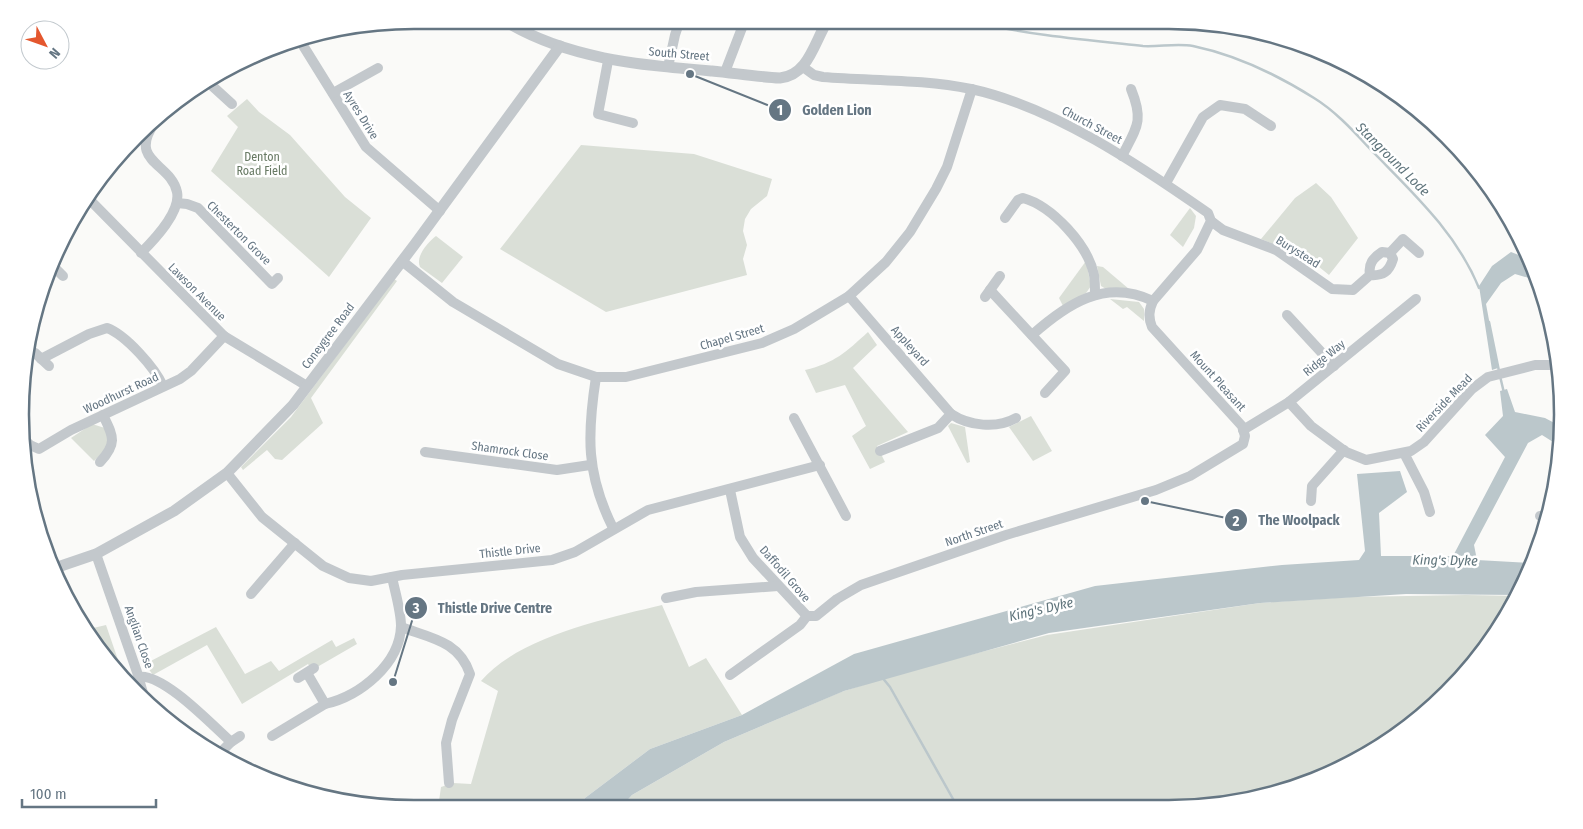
<svg xmlns="http://www.w3.org/2000/svg" width="1583" height="829" viewBox="0 0 1583 829" font-family="'Fira Sans Condensed',sans-serif">
	<style>
		.green { fill: #dadfd7 }
		.water { fill: #bbc7cb }
		.lines { fill: none; stroke-linecap: round; stroke-linejoin: round }
		.stream { stroke: #bbc7cb; stroke-width: 2.5 }
		.minor { stroke: #c3c8cc; stroke-width: 10 }
		.tertiary { stroke: #c3c8cc; stroke-width: 11 }
		.labels { text-anchor: middle; stroke-width: 5; stroke-linejoin: round; paint-order: stroke }
		.street-label { font-size: 12px; fill: #657683; stroke: #fff }
		.park-label { font-size: 12px; fill: #687a64; stroke: #fff }
		.water-label { font-size: 14px; font-style: italic; fill: #60757c; stroke: #fff }
		.rim { fill: none; stroke: #657683; stroke-width: 2.5 }
		.leader { fill: none; stroke: #657683; stroke-width: 2 }
		.callout-dot { fill: #657683; stroke: #fff; stroke-width: 2 }
		.mark-label { font-size: 15px; text-anchor: middle; font-weight: bold; fill: #fff }
		.callout-label { font-size: 14px; text-anchor: middle; font-weight: bold; fill: #657683; stroke: #fff; stroke-width: 5; stroke-linejoin: round; paint-order: stroke }
	</style>
	<rect width="100%" height="100%" fill="#fafaf8"/>
	<g class="green">
		<polygon points="247,99 259,112 290,135 345,197 371,218 329,277 211,171 238,127 227,116"/>
		<polygon points="581,145 694,154 772,179 767,196 751,209 745,219 743,231 747,245 743,259 747,275 606,312 500,249"/>
		<polygon points="1316,183 1331,197 1358,238 1329,275 1308,258 1261,239 1295,198"/>
		<polygon points="1190,208 1196,216 1194,228 1183,247 1170,235"/>
		<path d="M 436,236 L 463,257 L 442,283 L 420,267 C 415,256 429,241 436,236 Z"/>
		<polygon points="1086,261 1091,286 1086,293 1063,306 1059,298"/>
		<polygon points="1097,266 1103,267 1129,289 1106,289 1101,286"/>
		<polygon points="394,279 397,281 311,398 323,423 282,460 275,459 267,450 243,470 241,467 291,417"/>
		<polygon points="1110,299 1139,302 1144,309 1144,321 1127,307 1123,309"/>
		<path d="M 868,332 L 877,345 L 853,368 L 908,432 L 877,446 L 885,462 L 870,469 L 852,436 L 866,426 L 845,385 L 816,393 L 805,370 C 835,363 846,352 868,332 Z"/>
		<polygon points="1031,416 1052,451 1033,461 1009,427"/>
		<polygon points="951,423 965,427 970,462 967,463 948,426"/>
		<polygon points="92,424 105,428 108,433 107,448 94,461 71,438"/>
		<polygon points="1466,595 1517,596 1465,674 1408,728 1319,779 1220,806 621,807 632,795 724,742 841,692 904,672 1047,635 1260,603 1350,597"/>
		<path d="M 662,605 L 689,667 L 706,658 L 742,715 L 650,749 L 585,798 L 579,808 L 438,808 L 441,787 L 453,783 L 471,784 L 498,691 L 481,681 C 518,637 608,618 662,605 Z"/>
		<polygon points="106,625 126,683 118,675 89,629"/>
		<polygon points="216,627 245,674 271,661 279,671 332,640 336,647 354,638 357,644 312,670 308,664 242,704 207,645 153,675 145,664"/>
	</g>
	<g class="water">
		<polygon points="1511,252 1529,259 1540,284 1536,280 1515,274 1501,283 1486,304 1498,368 1492,370 1479,286 1492,266"/>
		<polygon points="1507,389 1515,412 1545,418 1562,427 1561,447 1542,435 1528,443 1474,545 1477,560 1532,563 1518,595 1406,594 1260,603 1049,633 844,691 724,742 632,795 621,807 579,808 585,798 650,749 742,715 854,654 1095,586 1282,565 1359,560 1365,551 1357,474 1400,471 1407,492 1379,513 1381,556 1453,556 1505,457 1485,435 1503,416 1500,391"/>
	</g>
	<g class="lines">
		<g class="stream">
			<path d="M 971,21 C 1026,35 1086,40 1143,46 C 1159,47 1177,43 1193,46 C 1236,55 1276,74 1314,98 C 1337,112 1357,135 1375,154 C 1415,195 1457,234 1479,288"/>
			<polyline points="1519,255 1524,248"/>
			<polyline points="1489,322 1499,371"/>
			<polyline points="1500,376 1504,393"/>
			<polyline points="881,676 890,687 957,806"/>
		</g>
		<g class="minor">
			<polyline points="299,39 366,147 440,211"/>
			<polyline points="608,61 598,114 633,123"/>
			<polyline points="668,67 675,35 680,20"/>
			<path d="M 803,67 L 814,75 L 823,77 C 873,81 922,79 971,89 C 1054,107 1139,165 1208,213 L 1211,221 L 1197,250 L 1153,301 C 1149,310 1148,317 1152,327 L 1242,426 L 1245,436 L 1243,444 L 1190,476 L 1156,490 L 1006,535 L 861,585 L 837,599 L 816,616 L 807,616"/>
			<polyline points="725,72 745,20"/>
			<polyline points="209,83 232,104"/>
			<polyline points="333,93 378,68"/>
			<polyline points="173,103 196,90"/>
			<path d="M 1122,156 C 1137,127 1144,121 1131,89"/>
			<polyline points="1166,183 1203,117 1220,105 1245,109 1271,126"/>
			<polyline points="86,196 224,336 307,386"/>
			<polyline points="177,203 187,204 198,208 272,284 278,278"/>
			<path d="M 1005,218 L 1018,200 L 1023,198 C 1052,206 1088,245 1094,275 C 1095,281 1095,289 1095,295"/>
			<path d="M 1211,221 L 1223,230 L 1276,250 L 1332,289 L 1353,290 L 1370,275 C 1383,276 1389,272 1393,259 L 1390,253 L 1382,252 C 1373,258 1368,264 1370,275"/>
			<path d="M 141,253 C 154,240 181,212 177,192 C 171,163 128,162 154,124"/>
			<polyline points="1390,253 1403,239 1419,253"/>
			<polyline points="402,261 453,302 558,364 596,377 626,377 762,343 794,329 849,296 886,262 910,232 936,189 947,167 972,89"/>
			<polyline points="54,267 63,276"/>
			<polyline points="990,290 1000,276"/>
			<polyline points="849,296 951,414 938,428 880,451"/>
			<polyline points="985,297 990,290 1065,371 1045,393"/>
			<polyline points="1287,315 1334,366"/>
			<path d="M 1032,335 C 1067,304 1105,278 1153,301"/>
			<polyline points="35,353 49,366"/>
			<path d="M 41,359 L 89,334 L 107,328 C 126,335 155,368 163,386"/>
			<path d="M 596,377 C 587,435 586,474 613,528"/>
			<polyline points="1289,402 1311,426 1346,452 1366,460 1411,451 1424,442 1472,389 1488,377 1535,365 1553,365 1560,371"/>
			<path d="M 951,414 C 969,426 997,429 1016,418"/>
			<polyline points="794,418 846,516"/>
			<polyline points="1243,430 1289,402 1416,299"/>
			<polyline points="21,436 30,445 39,449 71,430 180,379 191,371 224,336"/>
			<polyline points="425,452 557,470 590,465"/>
			<polyline points="1404,453 1424,492 1430,512"/>
			<path d="M 100,462 C 118,443 113,436 103,415"/>
			<polyline points="227,473 262,517 323,566 349,578 371,581 402,575 552,560 575,552 648,510 820,465"/>
			<polyline points="730,490 740,537 753,558 807,616"/>
			<polyline points="1311,501 1312,486 1344,450"/>
			<polyline points="1540,516 1550,515"/>
			<polyline points="96,554 137,672 145,700"/>
			<polyline points="251,594 295,543"/>
			<polyline points="666,598 696,592 778,586"/>
			<path d="M 401,627 C 431,638 459,641 470,674 L 452,720 L 446,743 L 449,783"/>
			<polyline points="730,675 800,625 807,616"/>
			<path d="M 139,677 C 163,673 212,725 231,742"/>
			<polyline points="298,678 314,668"/>
			<path d="M 325,704 C 360,696 400,664 401,626 C 401,611 395,592 392,577"/>
			<polyline points="272,736 325,704 307,673"/>
			<polyline points="224,749 231,742 240,736"/>
		</g>
		<g class="tertiary">
			<path d="M 503,20 C 566,59 640,65 712,71 C 734,73 757,77 780,78 C 809,75 814,42 828,20"/>
			<polyline points="52,569 96,554 174,511 227,473 293,405 415,244 560,46"/>
		</g>
	</g>
	<g class="labels">
		<g class="street-label">
			<text transform="translate(679 54) rotate(5)" y="4">South Street</text>
			<text transform="translate(361 115) rotate(58)" y="4">Ayres Drive</text>
			<text transform="translate(1092 125) rotate(28)" y="4">Church Street</text>
			<text transform="translate(239 233) rotate(45)" y="4">Chesterton Grove</text>
			<text transform="translate(1298 252) rotate(32)" y="4">Burystead</text>
			<text transform="translate(197 292) rotate(45)" y="4">Lawson Avenue</text>
			<text transform="translate(328 336) rotate(-53)" y="4">Coneygree Road</text>
			<text transform="translate(732 337) rotate(-16)" y="4">Chapel Street</text>
			<text transform="translate(910 346) rotate(48)" y="4">Appleyard</text>
			<text transform="translate(1324 358) rotate(-39)" y="4">Ridge Way</text>
			<text transform="translate(1218 381) rotate(48)" y="4">Mount Pleasant</text>
			<text transform="translate(121 393) rotate(-25)" y="4">Woodhurst Road</text>
			<text transform="translate(1444 403) rotate(-46)" y="4">Riverside Mead</text>
			<text transform="translate(510 451) rotate(8)" y="4">Shamrock Close</text>
			<text transform="translate(974 533) rotate(-19)" y="4">North Street</text>
			<text transform="translate(510 551) rotate(-6)" y="4">Thistle Drive</text>
			<text transform="translate(785 574) rotate(49)" y="4">Daffodil Grove</text>
			<text transform="translate(139 637) rotate(71)" y="4">Anglian Close</text>
		</g>
		<g class="park-label">
			<text x="262" y="161">Denton<tspan x="262" dy="14">Road Field</tspan></text>
		</g>
		<g class="water-label">
			<text transform="translate(1393 159) rotate(45)" y="5">Stanground Lode</text>
			<text transform="translate(1445 560) rotate(1)" y="5">King's Dyke</text>
			<text transform="translate(1041 609) rotate(-13)" y="5">King's Dyke</text>
		</g>
	</g>
	<path d="M0 0H1583V829H0ZM414 29H1169A385 385 0 0 1 1554 414V415A385 385 0 0 1 1169 800H414A385 385 0 0 1 29 415V414A385 385 0 0 1 414 29Z" fill="#fff" fill-rule="evenodd"/>
	<path class="rim" d="M414 29H1169A385 385 0 0 1 1554 414V415A385 385 0 0 1 1169 800H414A385 385 0 0 1 29 415V414A385 385 0 0 1 414 29Z"/>
	<path class="leader" d="M690 74L780 110M1145 501L1236 520M393 682L416 608"/>
	<g class="callout-dot">
		<circle cx="690" cy="74" r="5"/>
		<circle cx="1145" cy="501" r="5"/>
		<circle cx="393" cy="682" r="5"/>
		<circle cx="780" cy="110" r="12"/>
		<circle cx="1236" cy="520" r="12"/>
		<circle cx="416" cy="608" r="12"/>
	</g>
	<g class="mark-label">
		<text x="780" y="115">1</text>
		<text x="1236" y="526">2</text>
		<text x="416" y="613">3</text>
	</g>
	<g class="callout-label">
		<text x="837" y="115">Golden Lion</text>
		<text x="1299" y="525">The Woolpack</text>
		<text x="495" y="613">Thistle Drive Centre</text>
	</g>
	<g transform="translate(45 45) rotate(131)"><circle r="24" fill="#ffffff" stroke="#c1c8cd"/>
	<path d="M0-4L9 19L0 12L-9 19Z" fill="#e4572e"/>
	<text y="-8" font-size="14" font-weight="bold" text-anchor="middle" fill="#657683">N</text>
	</g>
	<path d="M22 799v8h134v-8" fill="none" stroke="#657683" stroke-width="2.5"/>
	<text x="30" y="799" font-size="15" fill="#657683" stroke="#ffffff" stroke-width="4" paint-order="stroke">100 m</text>
</svg>
